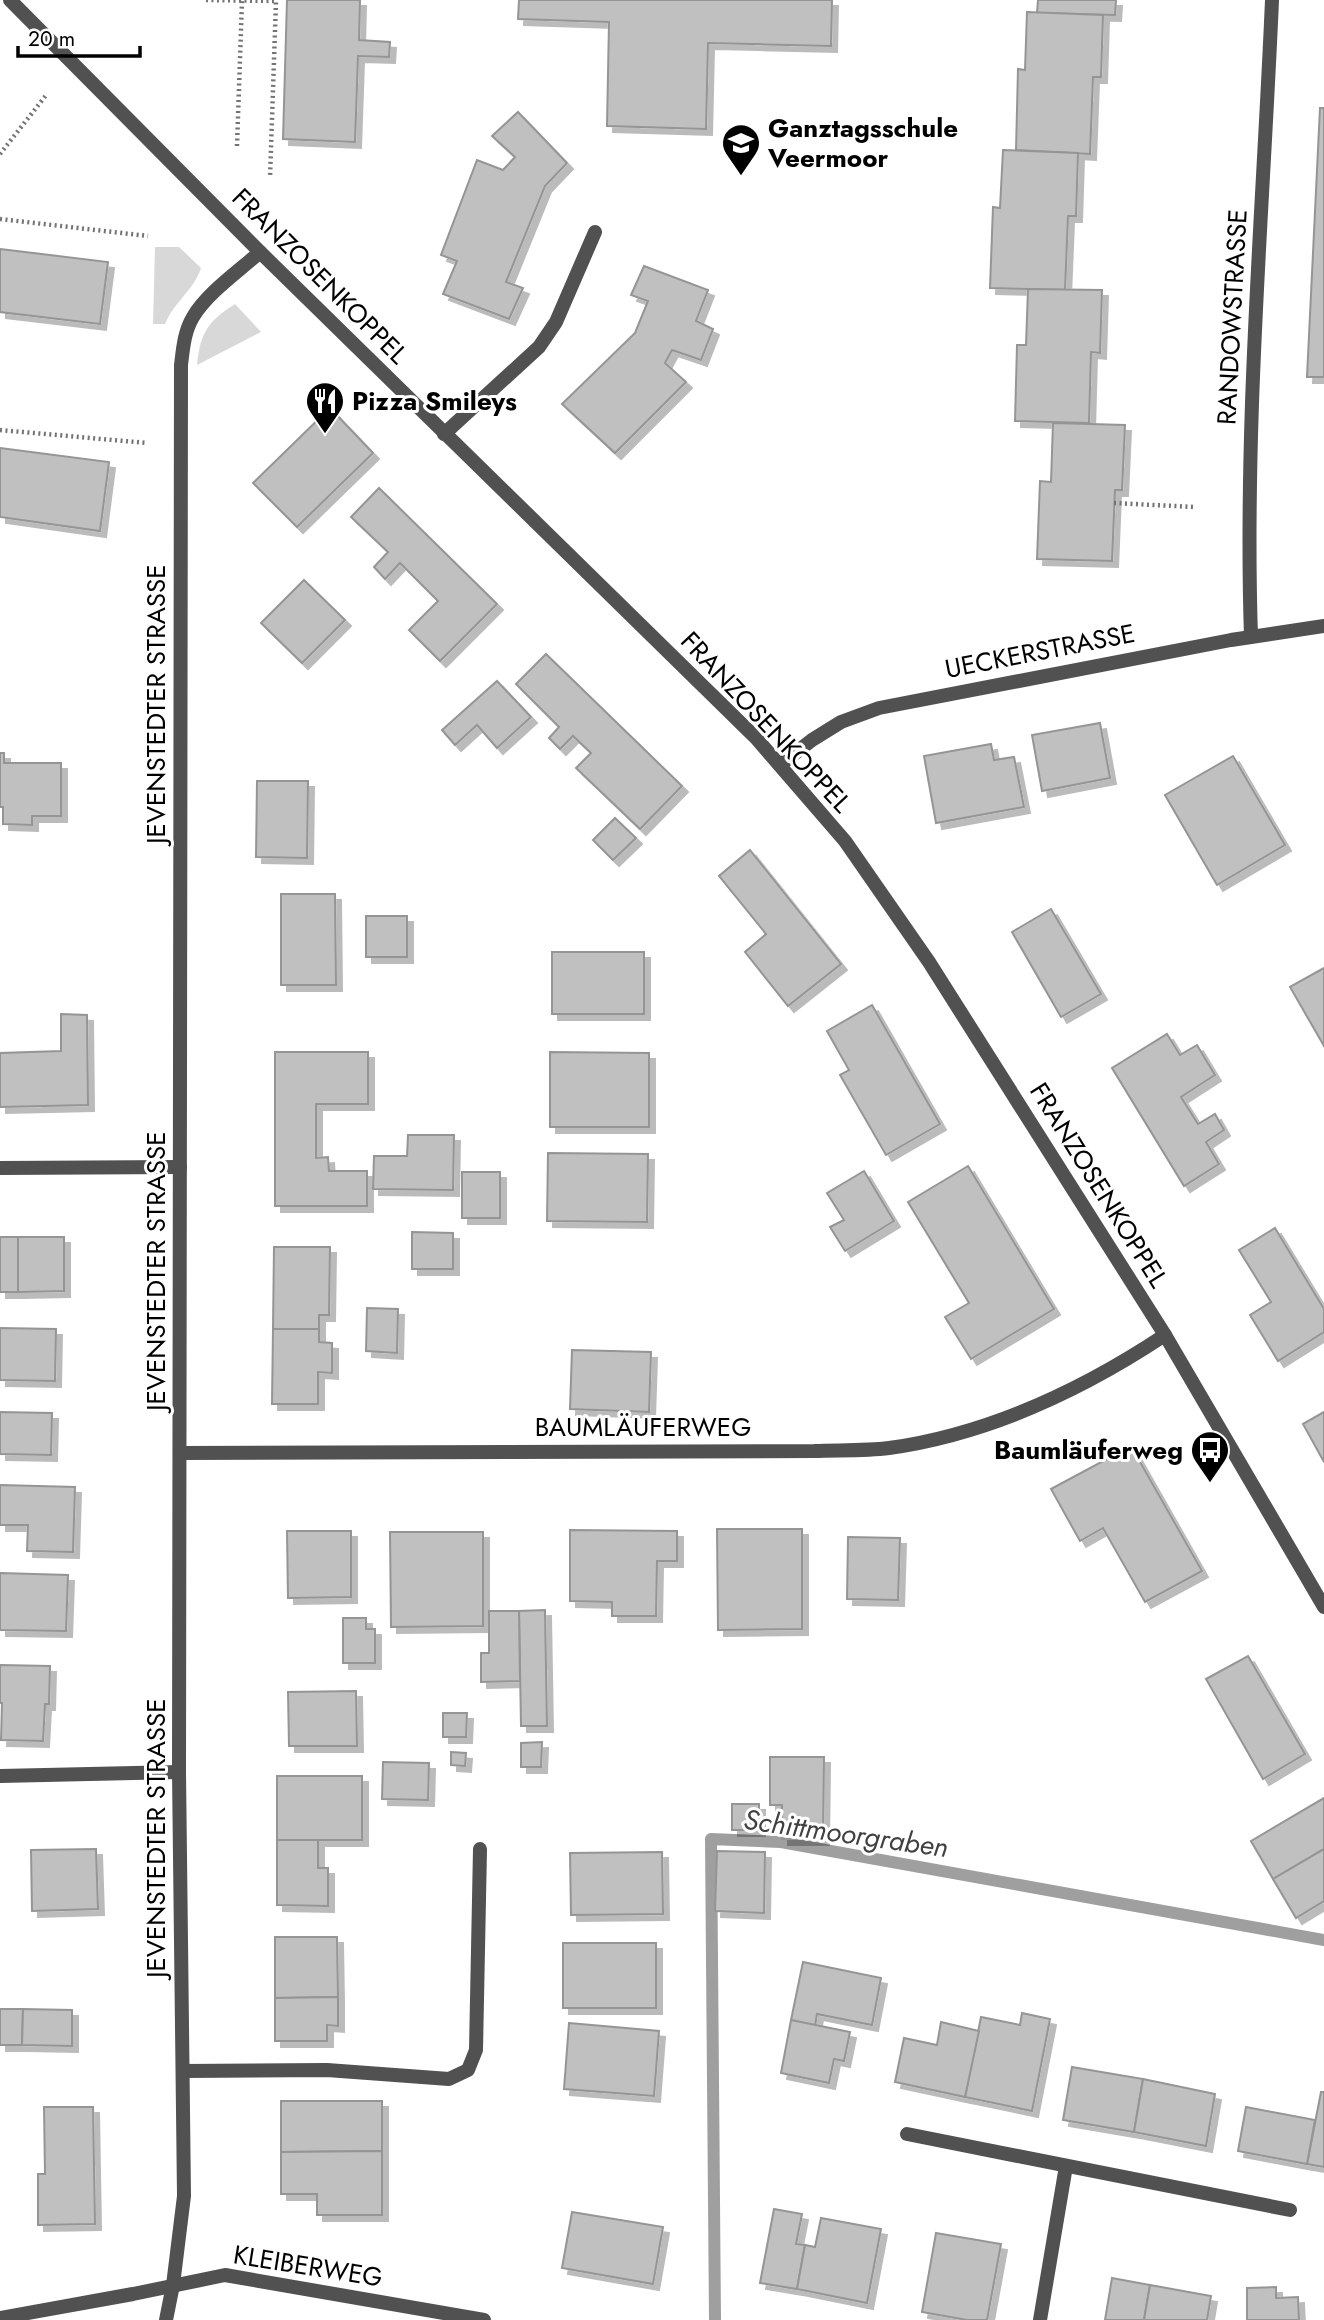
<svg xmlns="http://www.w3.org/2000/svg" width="1324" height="2320" viewBox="0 0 1324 2320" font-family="Jost,sans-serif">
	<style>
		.green { fill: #d8d8d8 }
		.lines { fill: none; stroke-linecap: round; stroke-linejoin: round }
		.stream { stroke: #9f9f9f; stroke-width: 12 }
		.building { fill: #c0c0c0; stroke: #959595; stroke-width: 2; filter: url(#shadow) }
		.path { stroke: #737373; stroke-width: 4.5; stroke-dasharray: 2 3.5; stroke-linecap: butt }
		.service { stroke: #515151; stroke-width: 14 }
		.minor { stroke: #515151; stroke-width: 14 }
		.tertiary { stroke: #515151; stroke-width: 14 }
		.labels { text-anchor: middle; stroke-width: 6; stroke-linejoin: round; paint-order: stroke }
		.poi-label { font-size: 26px; font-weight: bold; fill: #000; stroke: #fff; text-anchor: start }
		.street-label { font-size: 26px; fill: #000; stroke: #fff }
		.water-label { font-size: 28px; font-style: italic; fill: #404040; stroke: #fff }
	</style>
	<defs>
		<filter id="shadow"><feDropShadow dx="6" dy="6" stdDeviation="0" flood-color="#0004"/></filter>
	</defs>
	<rect width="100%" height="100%" fill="#fff"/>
	<g class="green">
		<path d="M 155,247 L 179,247 L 201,268 C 194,290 174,302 165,324 L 153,324 Z"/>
		<path d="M 235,304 L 261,332 L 197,365 C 200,333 208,321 235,304 Z"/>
	</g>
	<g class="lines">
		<polyline class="stream" points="715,2320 711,1839 781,1842 1324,1940"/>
	</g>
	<g class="building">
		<polygon points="287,0 360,0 359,40 390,42 389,57 358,56 355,142 283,139"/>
		<polygon points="519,0 832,0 831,46 708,43 706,129 607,126 609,22 518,19"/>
		<polygon points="1038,0 1116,0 1115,15 1037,13"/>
		<polygon points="1027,12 1103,15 1101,77 1093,77 1090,154 1016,150 1018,69 1025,70"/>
		<polygon points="1320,108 1324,108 1324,377 1307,377"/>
		<polygon points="518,112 567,163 545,186 506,282 523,288 509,319 443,294 457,261 441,255 477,160 503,170 515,157 492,136"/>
		<polygon points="1003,150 1078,153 1076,216 1068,216 1065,290 990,288 993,207 1000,208"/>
		<polygon points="0,249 108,262 100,324 0,312"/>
		<polygon points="644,266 708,290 696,321 713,329 701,360 672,350 665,363 686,382 615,453 562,404 635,333 648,301 631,295"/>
		<polygon points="1028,289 1102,290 1100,353 1091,352 1089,423 1015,421 1017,345 1026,345"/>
		<polygon points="330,408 373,453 297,527 253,483"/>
		<polygon points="1053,423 1125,425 1122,490 1115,490 1112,561 1037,559 1040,481 1051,482"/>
		<polygon points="0,448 109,462 100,531 0,517"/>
		<polygon points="379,488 497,604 440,661 409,630 438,601 400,563 385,579 374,567 388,552 351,517"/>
		<polygon points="304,580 345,620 302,663 261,623"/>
		<polygon points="546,654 682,786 640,829 576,768 591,753 573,736 560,749 549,738 559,727 516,684"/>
		<polygon points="497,681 531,717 497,748 477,725 455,745 442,730"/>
		<polygon points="1100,723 1110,778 1042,791 1032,735"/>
		<polygon points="991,744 994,760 1014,757 1024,807 936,823 924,756"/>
		<polygon points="0,753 4,753 4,763 61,763 61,816 32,816 32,825 3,824 3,807 0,807"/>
		<polygon points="1233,756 1285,845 1217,885 1165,795"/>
		<polygon points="257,781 308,781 307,858 256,857"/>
		<polygon points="615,818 636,838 613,860 593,840"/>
		<polygon points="750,850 841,964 788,1006 745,952 766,934 719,876"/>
		<polygon points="281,894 335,894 336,985 281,985"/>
		<polygon points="1051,909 1101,994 1061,1017 1012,932"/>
		<rect x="366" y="916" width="41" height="41"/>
		<rect x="552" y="952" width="92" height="62"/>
		<polygon points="1324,968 1324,1046 1290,987"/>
		<polygon points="872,1005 940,1124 886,1155 840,1075 849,1070 827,1031"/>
		<polygon points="61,1014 87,1015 88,1105 0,1107 0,1053 61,1051"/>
		<polygon points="1167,1034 1180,1055 1197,1045 1215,1075 1181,1097 1198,1124 1215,1114 1224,1130 1206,1142 1219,1164 1184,1186 1112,1068"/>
		<polygon points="275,1052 368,1052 368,1104 316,1104 316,1158 328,1157 329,1171 367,1171 367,1206 275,1206"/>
		<polygon points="550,1052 649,1053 649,1127 550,1127"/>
		<polygon points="408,1135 454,1135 453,1190 373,1189 374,1156 407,1156"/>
		<polygon points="548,1153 648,1154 647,1222 547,1221"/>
		<polygon points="968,1166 1054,1309 971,1359 945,1317 969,1303 908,1202"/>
		<polygon points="864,1171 894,1221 845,1251 830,1227 844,1220 827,1193"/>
		<rect x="462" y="1172" width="38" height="46"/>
		<polygon points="1275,1228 1324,1309 1324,1332 1278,1361 1250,1315 1271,1302 1239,1250"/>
		<polygon points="412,1232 453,1233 453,1269 412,1269"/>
		<rect x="0" y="1237" width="18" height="55"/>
		<polygon points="18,1237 64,1237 64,1291 18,1292"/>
		<polygon points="274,1247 330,1247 329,1315 319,1315 319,1329 273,1329"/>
		<polygon points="367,1308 398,1309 397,1353 366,1351"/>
		<polygon points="0,1328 56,1329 55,1381 0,1380"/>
		<polygon points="273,1329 319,1329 319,1342 332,1343 332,1373 318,1372 318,1404 272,1404"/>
		<polygon points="572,1350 651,1352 649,1412 570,1409"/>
		<polygon points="0,1412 52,1413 51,1455 0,1454"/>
		<polygon points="1324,1412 1324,1462 1303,1424"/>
		<polygon points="1131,1446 1202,1571 1145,1602 1103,1528 1080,1541 1051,1489"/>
		<polygon points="0,1485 75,1487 73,1552 27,1551 28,1525 0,1525"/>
		<polygon points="717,1529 802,1529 802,1629 718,1630"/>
		<polygon points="570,1530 677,1531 677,1561 657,1561 656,1616 612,1616 612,1602 570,1601"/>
		<polygon points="287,1531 351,1531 351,1597 288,1598"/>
		<polygon points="390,1532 483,1532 483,1626 391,1627"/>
		<polygon points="848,1537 900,1538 898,1600 847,1599"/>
		<polygon points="0,1573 68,1575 66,1631 0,1630"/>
		<polygon points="545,1610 547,1726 521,1726 519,1611"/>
		<polygon points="489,1611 519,1611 520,1681 481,1682 481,1653 489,1653"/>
		<polygon points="343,1618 366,1618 366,1629 375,1629 375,1663 343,1663"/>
		<polygon points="1248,1656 1305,1754 1263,1779 1206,1679"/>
		<polygon points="0,1665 50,1666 49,1704 45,1704 43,1741 1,1740 2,1703 0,1703"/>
		<polygon points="356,1691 357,1746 289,1746 288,1692"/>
		<polygon points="443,1713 467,1713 466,1737 443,1737"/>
		<polygon points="542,1742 541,1767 521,1767 521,1743"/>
		<polygon points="451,1752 466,1753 465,1766 451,1765"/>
		<polygon points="770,1757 824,1757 823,1839 782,1839 782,1805 770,1805"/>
		<polygon points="383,1762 429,1763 428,1800 382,1799"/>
		<rect x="277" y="1776" width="85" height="64"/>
		<polygon points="1324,1798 1324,1849 1273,1879 1251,1841"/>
		<rect x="732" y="1804" width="27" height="26"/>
		<polygon points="277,1840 318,1840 318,1868 328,1868 328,1906 277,1905"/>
		<polygon points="96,1849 98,1909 32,1911 31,1850"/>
		<polygon points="1324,1849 1324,1901 1296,1918 1273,1879"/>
		<polygon points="717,1851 765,1852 764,1913 715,1911"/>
		<polygon points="662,1852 663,1914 571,1915 570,1853"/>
		<polygon points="275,1937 337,1937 338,1997 275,1998"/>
		<rect x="563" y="1943" width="93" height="65"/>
		<polygon points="803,1962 881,1978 872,2025 817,2014 815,2026 791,2020"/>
		<polygon points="338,1997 338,2026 327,2025 327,2041 275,2041 275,1998"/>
		<polygon points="0,2009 23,2009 22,2045 0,2045"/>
		<polygon points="23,2009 72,2010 72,2046 22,2045"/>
		<polygon points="1022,2013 1050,2019 1032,2111 965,2097 981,2017 1020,2025"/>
		<polygon points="791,2020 850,2032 844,2061 834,2059 829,2083 781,2073"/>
		<polygon points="941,2022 979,2031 965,2097 895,2082 904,2038 937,2045"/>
		<polygon points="569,2023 659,2031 654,2096 564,2089"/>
		<polygon points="1072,2067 1143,2079 1134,2132 1063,2120"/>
		<polygon points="1143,2079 1215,2094 1206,2146 1134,2132"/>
		<polygon points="1321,2092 1324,2092 1324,2167 1307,2164"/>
		<polygon points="281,2101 382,2101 382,2151 281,2152"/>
		<polygon points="44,2107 93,2107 95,2224 38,2225 38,2174 45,2174"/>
		<polygon points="1246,2107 1315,2120 1307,2164 1238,2151"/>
		<polygon points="382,2151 382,2215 317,2215 317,2194 281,2194 281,2152"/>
		<polygon points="774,2209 802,2214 796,2244 805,2245 797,2289 760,2283"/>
		<polygon points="572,2212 663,2227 653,2284 562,2268"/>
		<polygon points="821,2218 881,2229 867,2303 797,2289 805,2245 815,2247"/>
		<polygon points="936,2233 1001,2244 987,2320 967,2320 922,2312"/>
		<polygon points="1112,2278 1150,2285 1144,2320 1105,2320"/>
		<polygon points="1150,2285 1211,2296 1207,2320 1144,2320"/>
		<polygon points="1276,2287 1276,2298 1298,2297 1299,2320 1247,2320 1247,2288"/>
	</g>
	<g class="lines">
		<g class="path">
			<polyline points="206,0 276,1 270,178"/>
			<polyline points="237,146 242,1"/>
			<polyline points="0,154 47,94"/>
			<polyline points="0,219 148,236"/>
			<polyline points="0,430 147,443"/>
			<polyline points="1114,503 1194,507"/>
		</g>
		<g class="service">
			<polyline points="444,434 539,347 556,322 595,232"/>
			<polyline points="183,2071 327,2070 449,2079 468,2070 476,2050 480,1849"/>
			<polyline points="907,2134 1290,2210"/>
			<polyline points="1040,2320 1066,2166"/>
		</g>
		<g class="minor">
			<path d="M 1251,637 C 1244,424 1263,212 1272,0"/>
			<polyline points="780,765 812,740 841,722 879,708 1231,640 1324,626"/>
			<polyline points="0,1168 180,1167"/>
			<path d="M 181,1453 L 814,1451 C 839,1450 865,1451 889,1448 C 989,1434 1082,1390 1165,1335"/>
			<polyline points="0,1776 179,1772"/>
			<polyline points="0,2318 133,2294 225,2275 484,2320"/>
			<path d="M 166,2320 L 173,2285 L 184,2196 L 179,1772 L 181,365 C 183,349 184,332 193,317 C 207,293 239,271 260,252"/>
		</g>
		<polyline class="tertiary" points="10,0 260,252 756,738 845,841 929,962 1165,1335 1324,1607"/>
	</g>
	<defs>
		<symbol id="school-pin" viewBox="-11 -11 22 30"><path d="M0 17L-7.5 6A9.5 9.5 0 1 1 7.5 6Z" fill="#000" stroke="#fff"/><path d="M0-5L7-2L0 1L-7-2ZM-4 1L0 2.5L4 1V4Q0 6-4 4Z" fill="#fff"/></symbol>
		<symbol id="restaurant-pin" viewBox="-11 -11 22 30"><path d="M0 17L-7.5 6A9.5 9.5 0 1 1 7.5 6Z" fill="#000" stroke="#fff"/><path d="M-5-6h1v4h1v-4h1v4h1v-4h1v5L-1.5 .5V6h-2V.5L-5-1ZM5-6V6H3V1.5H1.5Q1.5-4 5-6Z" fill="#fff"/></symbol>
		<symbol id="bus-pin" viewBox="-11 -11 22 30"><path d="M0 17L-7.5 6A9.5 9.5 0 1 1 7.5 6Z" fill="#000" stroke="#fff"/><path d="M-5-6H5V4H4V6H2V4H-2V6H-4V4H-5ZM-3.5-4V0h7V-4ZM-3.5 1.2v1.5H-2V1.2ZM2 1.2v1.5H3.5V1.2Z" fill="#fff"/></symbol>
	</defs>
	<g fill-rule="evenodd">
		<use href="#school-pin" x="719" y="121" width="44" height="60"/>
		<use href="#restaurant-pin" x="303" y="379" width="44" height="60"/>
		<use href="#bus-pin" x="1188" y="1428" width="44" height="60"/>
	</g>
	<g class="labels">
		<g class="poi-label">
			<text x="768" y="137">Ganztagsschule<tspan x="768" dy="30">Veermoor</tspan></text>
			<text x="352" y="410">Pizza Smileys</text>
			<text x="1183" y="1459" text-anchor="end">Baumläuferweg</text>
		</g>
		<g class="street-label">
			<text transform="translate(320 276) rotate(45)" y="9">FRANZOSENKOPPEL</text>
			<text transform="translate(1232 317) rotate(-87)" y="9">RANDOWSTRASSE</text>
			<text transform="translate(1040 651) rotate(-11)" y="9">UECKERSTRASSE</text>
			<text transform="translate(156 704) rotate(-90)" y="9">JEVENSTEDTER STRASSE</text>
			<text transform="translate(766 722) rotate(47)" y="9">FRANZOSENKOPPEL</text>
			<text transform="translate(1099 1185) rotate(58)" y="9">FRANZOSENKOPPEL</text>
			<text transform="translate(156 1271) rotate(-90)" y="9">JEVENSTEDTER STRASSE</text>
			<text x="643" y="1436">BAUMLÄUFERWEG</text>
			<text transform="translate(156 1838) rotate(-90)" y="9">JEVENSTEDTER STRASSE</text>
			<text transform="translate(308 2266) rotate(9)" y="9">KLEIBERWEG</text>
		</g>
		<g class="water-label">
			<text transform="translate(846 1833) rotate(8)" y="10">Schittmoorgraben</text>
		</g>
	</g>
	<path d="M18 46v10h122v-10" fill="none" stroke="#000000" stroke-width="3.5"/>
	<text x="28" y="46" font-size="21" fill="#000000" stroke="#ffffff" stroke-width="5" paint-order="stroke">20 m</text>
</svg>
